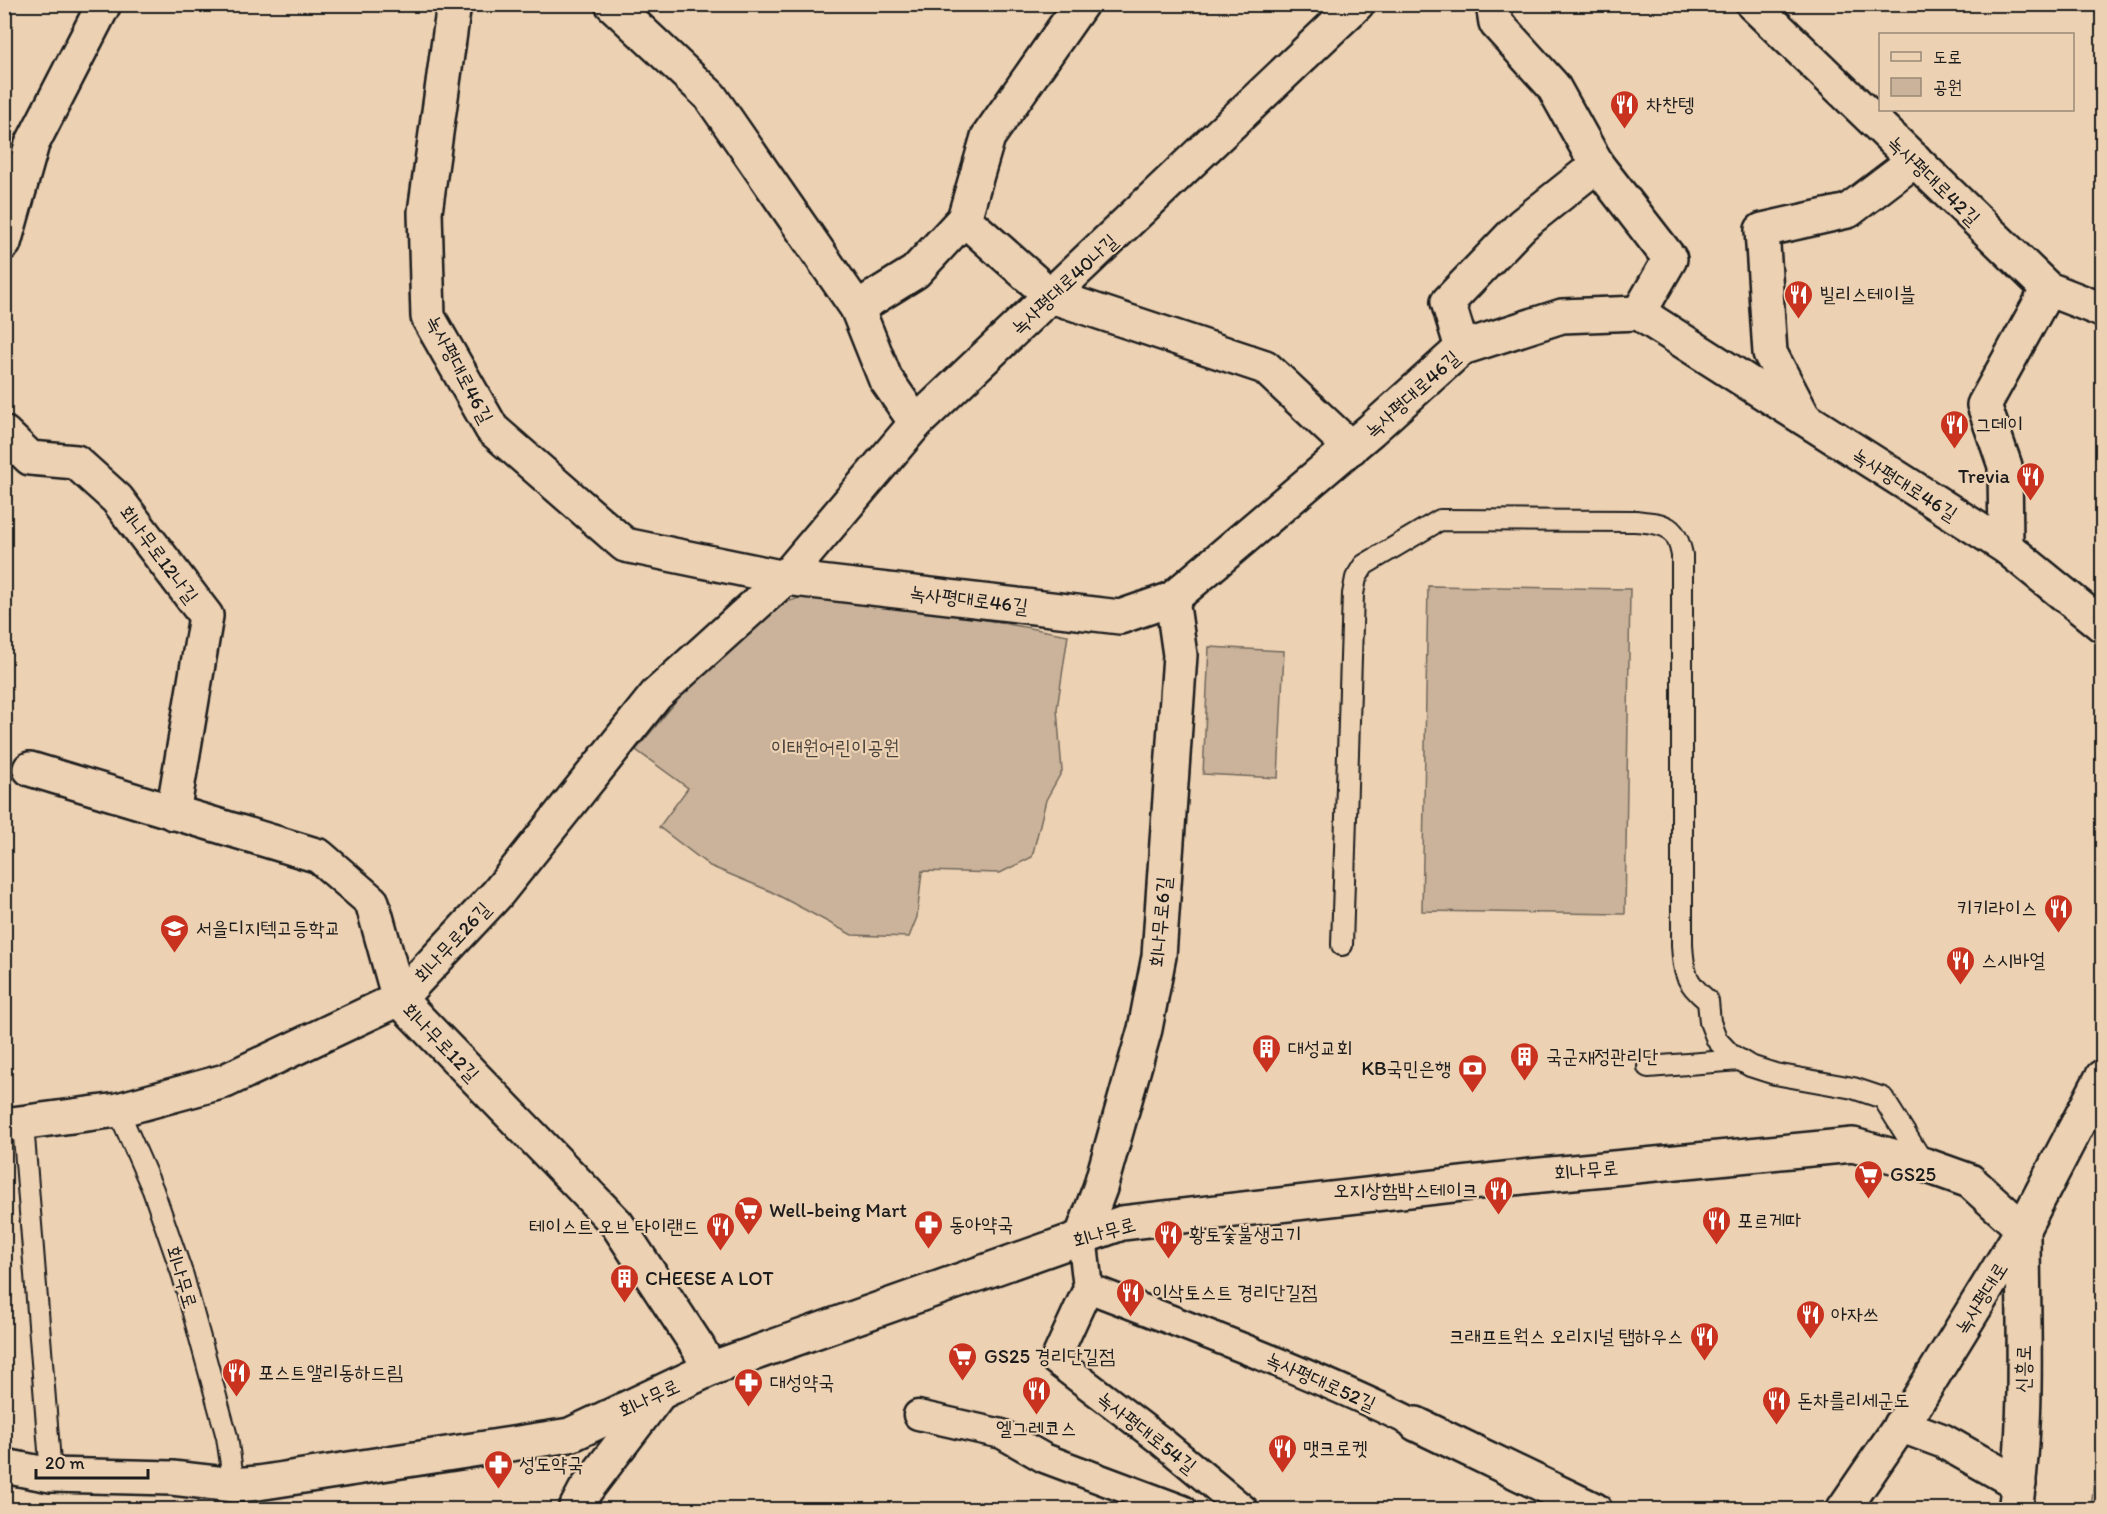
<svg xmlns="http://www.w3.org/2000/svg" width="2107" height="1514" viewBox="0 0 2107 1514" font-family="Itim,'Poor Story',sans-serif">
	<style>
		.green { fill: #cab39a; stroke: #73685b; stroke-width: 1.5 }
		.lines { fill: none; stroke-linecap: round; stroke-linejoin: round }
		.service-casing { stroke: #1c1c1c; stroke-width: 24 }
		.pedestrian-casing { stroke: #1c1c1c; stroke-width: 33 }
		.minor-casing { stroke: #1c1c1c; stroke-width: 38 }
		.tertiary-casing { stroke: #1c1c1c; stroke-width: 38 }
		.secondary-casing { stroke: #1c1c1c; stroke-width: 38 }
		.primary-casing { stroke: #1c1c1c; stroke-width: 38 }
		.service { stroke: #ecd1b3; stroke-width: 20 }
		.pedestrian { stroke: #ecd1b3; stroke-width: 28 }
		.minor { stroke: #ecd1b3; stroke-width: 33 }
		.tertiary { stroke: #ecd1b3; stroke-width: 33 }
		.secondary { stroke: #ecd1b3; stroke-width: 33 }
		.primary { stroke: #ecd1b3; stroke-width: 33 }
		.labels { text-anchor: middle; stroke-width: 4.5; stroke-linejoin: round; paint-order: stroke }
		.poi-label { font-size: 20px; fill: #1c1c1c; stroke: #ecd1b3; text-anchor: start }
		.street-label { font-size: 20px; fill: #1c1c1c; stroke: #ecd1b3 }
		.park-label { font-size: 20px; fill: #48423c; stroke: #ecd1b3 }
	</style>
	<rect width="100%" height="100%" fill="#ecd1b3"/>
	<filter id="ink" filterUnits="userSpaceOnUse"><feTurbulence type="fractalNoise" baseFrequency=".0167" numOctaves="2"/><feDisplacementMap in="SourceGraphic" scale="12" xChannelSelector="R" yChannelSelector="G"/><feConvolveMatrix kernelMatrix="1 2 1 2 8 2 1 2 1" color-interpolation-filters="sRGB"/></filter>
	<g filter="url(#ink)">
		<g class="green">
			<polygon points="1428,586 1630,589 1625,914 1422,911"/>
			<polygon points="822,590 1068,635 1057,709 1062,771 1046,800 1032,857 1000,873 922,871 917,917 909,937 852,935 770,891 710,866 659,827 688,788 636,750 747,616"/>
			<polygon points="1209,647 1284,651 1278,778 1203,774"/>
			<polygon points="2094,1481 2102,1482 2102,1509 2091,1509"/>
		</g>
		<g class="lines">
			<defs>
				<g id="service">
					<path d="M 1342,945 L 1353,594 L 1356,578 L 1364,565 L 1440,520 L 1636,521 C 1664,524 1676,524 1682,555 L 1682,945 C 1684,974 1685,982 1708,1001 L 1710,1022 L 1717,1040 L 1730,1054 L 1750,1066 L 1775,1074 L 1853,1088 L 1883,1098 L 1925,1165"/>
					<polyline points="1648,1067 1740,1060"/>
					<polyline points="118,1110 153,1190 183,1276 227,1437 234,1485"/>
					<polyline points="23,1124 51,1475"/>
				</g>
				<g id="pedestrian">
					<path d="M 1082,1236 L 1088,1288 C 1198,1330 1309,1372 1416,1424"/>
					<polyline points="1088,1288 1055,1360 1161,1441 1244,1510"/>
					<polyline points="918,1415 1002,1434 1044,1458 1183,1510"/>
				</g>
				<g id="minor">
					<polyline points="454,4 425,212 428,317 492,429 625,545 785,578 1120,617 1172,599 1371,430 1462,348 1562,316 1639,313 2006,547 2102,625"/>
					<polyline points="612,4 710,96 857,308 885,378 916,423"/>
					<polyline points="1081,4 988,137 964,219 1051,296 1265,367 1351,448"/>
					<polyline points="1493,4 1496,23 1553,86 1597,165 1670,259 1639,313"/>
					<polyline points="1753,4 2048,289 2102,310"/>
					<polyline points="4,243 32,144 104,4"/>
					<polyline points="857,308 915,272 964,219"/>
					<polyline points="1462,348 1448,302 1522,225 1597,165"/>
					<polyline points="1804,418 1770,353 1762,230 1848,211 1915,160"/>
					<polyline points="4,433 30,458 76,462 117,499 206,616 173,813"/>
					<polyline points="2006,547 2005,466 1984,405 2048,289"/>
					<polyline points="30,769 319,856 372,902 399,999 617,1224 698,1347 710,1369"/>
					<polyline points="4,1125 118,1110 225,1081 399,999 497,894 656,695 785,578 916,423 1357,4"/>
					<polyline points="1082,1236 1100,1188 1145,1029 1159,956 1180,655 1172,599"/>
					<polyline points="1416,1424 1595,1510"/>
					<polyline points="1900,1425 1943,1441 2019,1484"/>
					<polyline points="575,1510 585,1491 659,1394"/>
				</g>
				<path id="tertiary" d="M 2015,1510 C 2029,1419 2023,1320 2023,1229"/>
				<polyline id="secondary" points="4,1466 51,1475 172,1478 234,1485 258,1483 570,1435 710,1369 1122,1223 1531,1176 1853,1145 1925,1165 1970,1181 2023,1229"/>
				<polyline id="primary" points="1843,1510 1918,1400 2023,1229 2102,1077"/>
			</defs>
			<use href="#service" class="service-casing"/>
			<use href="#pedestrian" class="pedestrian-casing"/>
			<use href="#minor" class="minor-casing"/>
			<use href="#tertiary" class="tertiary-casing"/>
			<use href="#secondary" class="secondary-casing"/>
			<use href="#primary" class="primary-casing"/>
			<use href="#service" class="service"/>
			<use href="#pedestrian" class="pedestrian"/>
			<use href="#minor" class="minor"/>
			<use href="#tertiary" class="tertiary"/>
			<use href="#secondary" class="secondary"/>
			<use href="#primary" class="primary"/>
		</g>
	</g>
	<defs>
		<symbol id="restaurant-pin" viewBox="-11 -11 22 30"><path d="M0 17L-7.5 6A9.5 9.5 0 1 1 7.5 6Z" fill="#c8321e" stroke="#ecd1b3"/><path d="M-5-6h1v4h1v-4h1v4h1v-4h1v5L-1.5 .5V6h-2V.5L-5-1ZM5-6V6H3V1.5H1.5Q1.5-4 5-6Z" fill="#fff"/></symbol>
		<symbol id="school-pin" viewBox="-11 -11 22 30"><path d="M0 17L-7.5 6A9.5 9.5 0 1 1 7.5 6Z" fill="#c8321e" stroke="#ecd1b3"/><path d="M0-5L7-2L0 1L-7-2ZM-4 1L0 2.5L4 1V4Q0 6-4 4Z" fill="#fff"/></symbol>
		<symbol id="building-pin" viewBox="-11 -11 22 30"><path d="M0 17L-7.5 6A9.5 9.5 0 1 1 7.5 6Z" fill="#c8321e" stroke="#ecd1b3"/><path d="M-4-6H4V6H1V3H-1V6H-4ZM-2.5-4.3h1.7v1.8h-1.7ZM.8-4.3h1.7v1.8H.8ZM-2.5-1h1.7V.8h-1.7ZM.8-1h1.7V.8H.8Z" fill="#fff"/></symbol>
		<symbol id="bank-pin" viewBox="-11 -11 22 30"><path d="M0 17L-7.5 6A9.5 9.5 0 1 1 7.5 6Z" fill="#c8321e" stroke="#ecd1b3"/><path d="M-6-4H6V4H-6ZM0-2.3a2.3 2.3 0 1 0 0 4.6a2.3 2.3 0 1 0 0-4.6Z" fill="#fff"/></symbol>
		<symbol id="supermarket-pin" viewBox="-11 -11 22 30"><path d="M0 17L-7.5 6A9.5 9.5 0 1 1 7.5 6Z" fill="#c8321e" stroke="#ecd1b3"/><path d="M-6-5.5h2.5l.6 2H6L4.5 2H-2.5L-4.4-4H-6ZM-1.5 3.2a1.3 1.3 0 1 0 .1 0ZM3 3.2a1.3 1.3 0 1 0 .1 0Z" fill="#fff"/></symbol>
		<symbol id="pharmacy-pin" viewBox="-11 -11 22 30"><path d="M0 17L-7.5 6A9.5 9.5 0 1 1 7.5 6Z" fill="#c8321e" stroke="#ecd1b3"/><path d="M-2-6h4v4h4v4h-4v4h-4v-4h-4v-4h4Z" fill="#fff"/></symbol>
	</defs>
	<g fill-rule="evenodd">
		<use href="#restaurant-pin" x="1608" y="88" width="33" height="45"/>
		<use href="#restaurant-pin" x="1782" y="278" width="33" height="45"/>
		<use href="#restaurant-pin" x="1938" y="408" width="33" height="45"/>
		<use href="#restaurant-pin" x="2014" y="460" width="33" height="45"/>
		<use href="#restaurant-pin" x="2042" y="892" width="33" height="45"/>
		<use href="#school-pin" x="158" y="912" width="33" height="45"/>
		<use href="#restaurant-pin" x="1944" y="944" width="33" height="45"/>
		<use href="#building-pin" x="1250" y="1032" width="33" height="45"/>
		<use href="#building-pin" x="1508" y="1040" width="33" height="45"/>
		<use href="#bank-pin" x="1456" y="1052" width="33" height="45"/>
		<use href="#supermarket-pin" x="1852" y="1158" width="33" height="45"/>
		<use href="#restaurant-pin" x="1482" y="1174" width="33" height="45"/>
		<use href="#supermarket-pin" x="732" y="1194" width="33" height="45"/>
		<use href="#restaurant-pin" x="1700" y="1204" width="33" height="45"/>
		<use href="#pharmacy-pin" x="912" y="1208" width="33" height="45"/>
		<use href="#restaurant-pin" x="704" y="1210" width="33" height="45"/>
		<use href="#restaurant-pin" x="1152" y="1218" width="33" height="45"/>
		<use href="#building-pin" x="608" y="1262" width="33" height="45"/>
		<use href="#restaurant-pin" x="1114" y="1276" width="33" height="45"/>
		<use href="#restaurant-pin" x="1794" y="1298" width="33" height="45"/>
		<use href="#restaurant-pin" x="1688" y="1320" width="33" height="45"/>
		<use href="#supermarket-pin" x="946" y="1340" width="33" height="45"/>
		<use href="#restaurant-pin" x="220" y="1356" width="33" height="45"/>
		<use href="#pharmacy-pin" x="732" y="1366" width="33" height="45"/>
		<use href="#restaurant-pin" x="1020" y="1374" width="33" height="45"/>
		<use href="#restaurant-pin" x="1760" y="1384" width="33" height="45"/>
		<use href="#restaurant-pin" x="1266" y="1432" width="33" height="45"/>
		<use href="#pharmacy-pin" x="482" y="1448" width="33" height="45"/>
	</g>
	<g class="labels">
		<g class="poi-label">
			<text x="1646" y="111">차찬텡</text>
			<text x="1819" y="301">빌리스테이블</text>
			<text x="1975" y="431">그데이</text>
			<text x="2010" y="483" text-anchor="end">Trevia</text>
			<text x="2037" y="915" text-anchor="end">키키라이스</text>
			<text x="196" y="935">서을디지텍고등학교</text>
			<text x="1981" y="967">스시바얼</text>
			<text x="1288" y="1055">대성교회</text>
			<text x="1546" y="1063">국군재정관리단</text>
			<text x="1451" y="1075" text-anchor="end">KB국민은행</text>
			<text x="1890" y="1181">GS25</text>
			<text x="1478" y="1197" text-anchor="end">오지상함박스테이크</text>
			<text x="769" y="1217">Well-being Mart</text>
			<text x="1737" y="1227">포르게따</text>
			<text x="949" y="1231">동아약국</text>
			<text x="699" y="1233" text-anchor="end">테이스트 오브 타이랜드</text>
			<text x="1189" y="1241">황토숯불생고기</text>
			<text x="645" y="1285">CHEESE A LOT</text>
			<text x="1152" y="1299">이삭토스트 경리단길점</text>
			<text x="1831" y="1321">아자쓰</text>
			<text x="1683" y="1343" text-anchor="end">크래프트웍스 오리지널 탭하우스</text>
			<text x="984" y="1363">GS25 경리단길점</text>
			<text x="258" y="1379">포스트앨리동하드림</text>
			<text x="770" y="1389">대성약국</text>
			<text x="1797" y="1407">돈차를리세군도</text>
			<text x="1036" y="1435" text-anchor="middle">엘그레코스</text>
			<text x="1303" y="1455">맷크로켓</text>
			<text x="519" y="1471">성도약국</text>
		</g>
		<g class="street-label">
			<text transform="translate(1934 180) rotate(44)" y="7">녹사평대로42길</text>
			<text transform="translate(1064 284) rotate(-43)" y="7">녹사평대로40나길</text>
			<text transform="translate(460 369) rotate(62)" y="7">녹사평대로46길</text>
			<text transform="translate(1412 394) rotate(-42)" y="7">녹사평대로46길</text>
			<text transform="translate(1905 484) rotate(32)" y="7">녹사평대로46길</text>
			<text transform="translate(159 554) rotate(53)" y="7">회나무로12나길</text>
			<text transform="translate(969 599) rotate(7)" y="7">녹사평대로46길</text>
			<text transform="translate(1160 922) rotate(-85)" y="7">회나무로6길</text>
			<text transform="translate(452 942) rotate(-47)" y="7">회나무로26길</text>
			<text transform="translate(441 1042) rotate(46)" y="7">회나무로12길</text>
			<text transform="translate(1586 1170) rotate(-5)" y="7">회나무로</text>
			<text transform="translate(1104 1232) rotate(-16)" y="7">회나무로</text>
			<text transform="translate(182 1277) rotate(73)" y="7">회나무로</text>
			<text transform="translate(1981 1298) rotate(-58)" y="7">녹사평대로</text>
			<text transform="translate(2023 1369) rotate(-89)" y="7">신흥로</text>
			<text transform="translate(1321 1381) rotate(24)" y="7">녹사평대로52길</text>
			<text transform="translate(649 1398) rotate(-25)" y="7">회나무로</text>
			<text transform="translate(1147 1432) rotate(38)" y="7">녹사평대로54길</text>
		</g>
		<g class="park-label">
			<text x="835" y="754">이태원어린이공원</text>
		</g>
	</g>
	<rect width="2107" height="1514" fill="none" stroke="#ecd1b3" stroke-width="24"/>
	<rect x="12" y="12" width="2083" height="1490" fill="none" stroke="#1c1c1c" stroke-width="2" filter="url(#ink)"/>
	<rect x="1879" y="33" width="195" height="78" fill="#ecd1b3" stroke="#998977" stroke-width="1.5"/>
	<rect x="1891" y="52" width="30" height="9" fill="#ecd1b3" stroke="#998977" stroke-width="1.5"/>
	<text x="1933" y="63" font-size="18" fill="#1c1c1c">도로</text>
	<rect x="1891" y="78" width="30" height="18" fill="#cab39a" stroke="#998977" stroke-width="1.5"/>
	<text x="1933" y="93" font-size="18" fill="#1c1c1c">공원</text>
	<path d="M36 1469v9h112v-9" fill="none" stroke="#1c1c1c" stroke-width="3"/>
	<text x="45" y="1469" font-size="18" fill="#1c1c1c" stroke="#ecd1b3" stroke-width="4.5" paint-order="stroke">20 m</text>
</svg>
